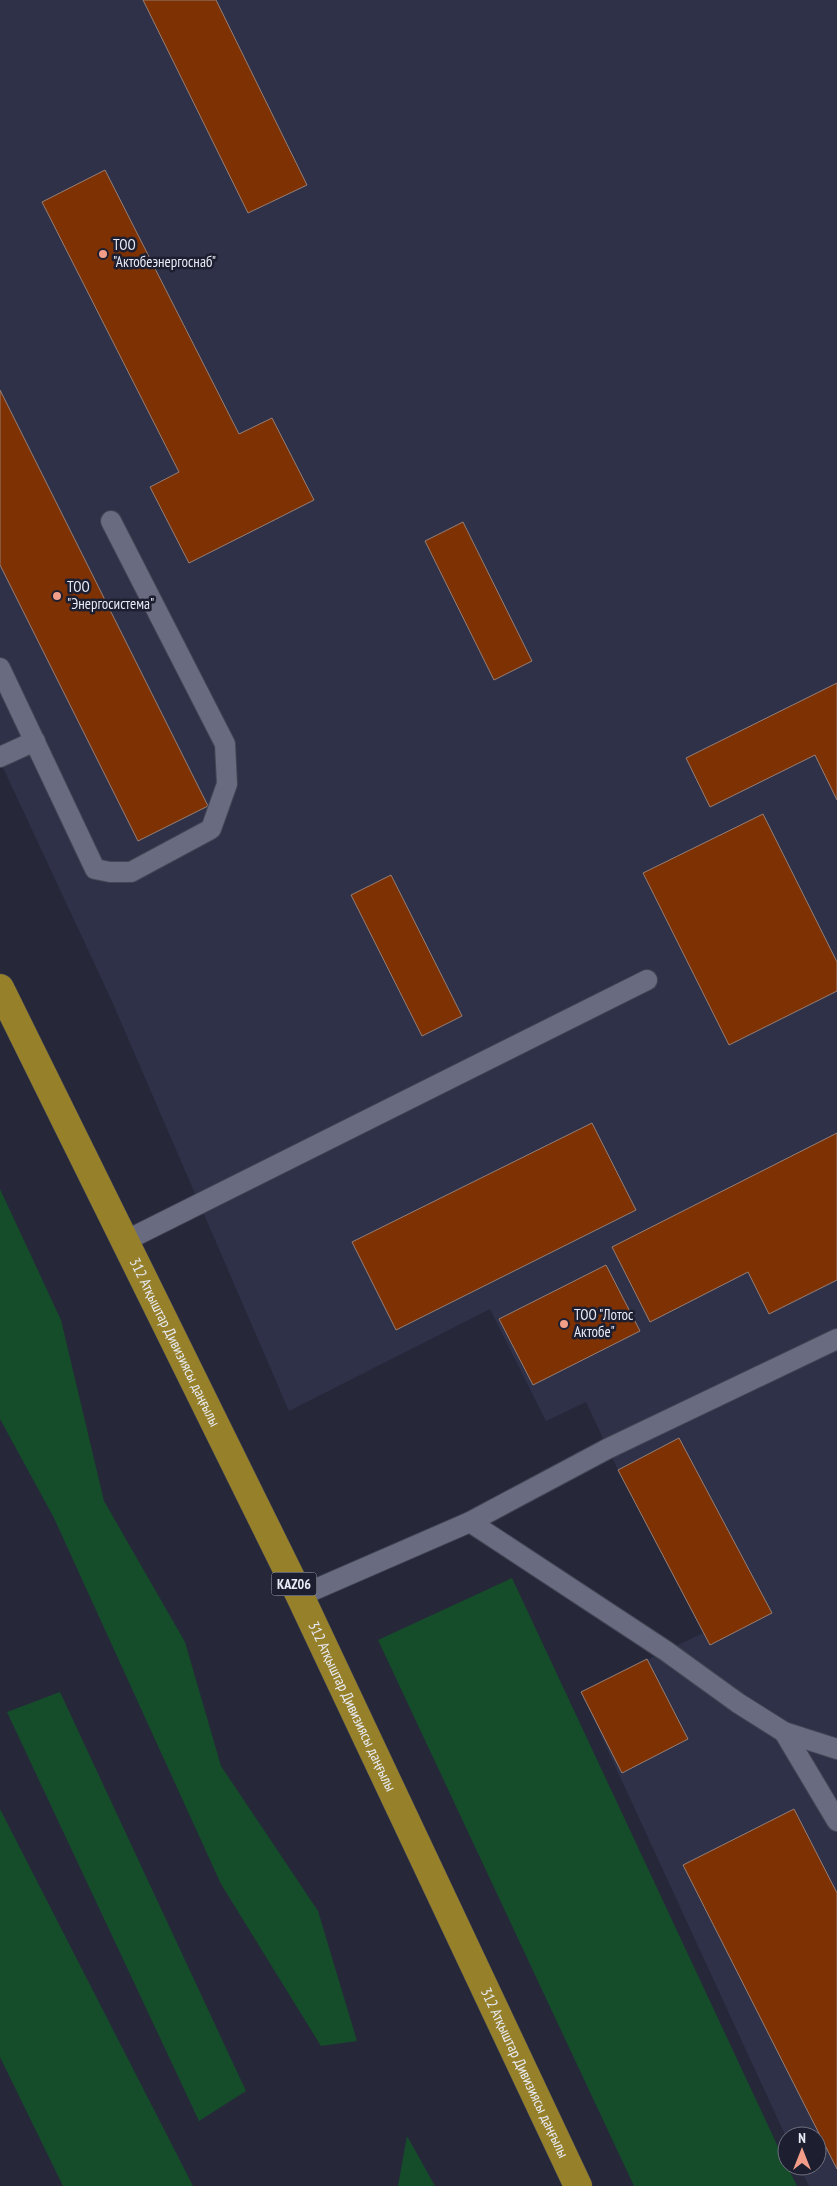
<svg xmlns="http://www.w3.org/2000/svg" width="837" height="2186" viewBox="0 0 837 2186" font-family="'PT Sans Narrow',sans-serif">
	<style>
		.built { fill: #2f3149 }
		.green { fill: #154c2a }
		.building { fill: #7e3103; stroke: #967f75 }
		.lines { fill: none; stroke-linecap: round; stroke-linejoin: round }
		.service-casing { stroke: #434554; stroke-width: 22 }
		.trunk-casing { stroke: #434554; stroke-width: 29 }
		.service { stroke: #696c81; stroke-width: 20 }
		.trunk { stroke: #96802a; stroke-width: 28 }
		.poi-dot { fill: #f49e8a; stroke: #1d1f30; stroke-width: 2 }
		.labels { text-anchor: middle; stroke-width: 5; stroke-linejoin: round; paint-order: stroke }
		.shield { fill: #1d1f30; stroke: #abadbb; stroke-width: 1 }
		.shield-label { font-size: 14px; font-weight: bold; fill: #e8eaf6 }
		.poi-label { font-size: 15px; fill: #e8eaf6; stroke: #1d1f30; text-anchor: start }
		.street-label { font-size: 15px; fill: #e8eaf6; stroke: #1d1f30 }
	</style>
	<rect width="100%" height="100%" fill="#26283a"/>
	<polygon class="built" points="0,0 837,0 837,2186 809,2186 799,2166 817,2166 817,2136 787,2136 787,2139 581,1692 703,1633 618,1470 586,1402 546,1421 490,1309 289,1411 111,999 0,761"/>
	<g class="green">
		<polygon points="0,1189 61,1320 104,1501 185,1642 221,1766 318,1911 357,2041 321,2046 221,1884 54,1518 0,1419"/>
		<polygon points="512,1578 787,2166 797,2186 634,2186 378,1640"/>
		<polygon points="60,1692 246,2091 199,2121 7,1712"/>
		<polygon points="0,1809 193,2186 63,2186 0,2057"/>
		<polygon points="407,2136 435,2186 398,2186"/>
	</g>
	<g class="building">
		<polygon points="143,0 216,0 307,185 248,213"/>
		<polygon points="105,170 239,434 272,418 314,500 189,563 150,487 179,472 42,202"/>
		<polygon points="0,390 208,806 138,841 0,565"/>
		<polygon points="463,522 532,661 494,680 425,541"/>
		<polygon points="837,683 837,800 815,755 710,807 686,758"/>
		<polygon points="763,814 837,962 837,991 729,1045 643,873"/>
		<polygon points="391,875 462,1016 422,1036 351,895"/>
		<polygon points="592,1123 636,1210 396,1330 352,1242"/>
		<polygon points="837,1133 837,1280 769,1314 748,1272 650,1322 612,1247"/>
		<polygon points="606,1265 640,1331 533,1385 499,1319"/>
		<polygon points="679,1438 772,1613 710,1645 618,1470"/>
		<polygon points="647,1659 688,1739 622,1773 581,1692"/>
		<polygon points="794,1809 837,1893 837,2169 683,1865"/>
	</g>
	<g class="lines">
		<defs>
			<g id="service">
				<polyline points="0,668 95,869 110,872 131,872 211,829 227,784 225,744 111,521"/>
				<polyline points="0,757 35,741"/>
				<polyline points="125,1241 647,980"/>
				<polyline points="470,1522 666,1651 738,1703 784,1732 837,1749"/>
				<polyline points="300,1596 470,1522 607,1449 837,1339"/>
				<polyline points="784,1732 837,1821"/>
			</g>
			<g id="trunk">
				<path id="s1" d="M 0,988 L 300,1596 L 578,2186"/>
			</g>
		</defs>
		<use href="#service" class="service-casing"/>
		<use href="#trunk" class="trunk-casing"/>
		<use href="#service" class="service"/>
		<use href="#trunk" class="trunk"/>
	</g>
	<g class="poi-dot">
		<circle cx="103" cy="254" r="5"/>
		<circle cx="57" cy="596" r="5"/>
		<circle cx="564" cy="1324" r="5"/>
	</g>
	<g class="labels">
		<rect class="shield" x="271.5" y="1572.5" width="45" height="23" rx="4"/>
		<g class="shield-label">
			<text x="294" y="1589">KАZ06</text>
		</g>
		<g class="poi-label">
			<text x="113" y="250">ТОО<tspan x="113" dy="17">"Актобеэнергоснаб"</tspan></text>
			<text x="67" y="592">ТОО<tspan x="67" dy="17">"Энергосистема"</tspan></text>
			<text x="574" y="1320">ТОО "Лотос<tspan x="574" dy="17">Актобе"</tspan></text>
		</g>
		<g class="street-label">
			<text dy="5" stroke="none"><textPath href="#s1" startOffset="395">312 Атқыштар Дивизиясы даңғылы</textPath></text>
			<text dy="5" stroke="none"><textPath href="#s1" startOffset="800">312 Атқыштар Дивизиясы даңғылы</textPath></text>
			<text dy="5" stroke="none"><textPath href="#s1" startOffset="1205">312 Атқыштар Дивизиясы даңғылы</textPath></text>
		</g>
	</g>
	<g transform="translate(802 2151)"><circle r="24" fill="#1d1f30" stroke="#6e707f"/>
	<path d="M0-4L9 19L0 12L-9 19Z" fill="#f49e8a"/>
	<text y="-8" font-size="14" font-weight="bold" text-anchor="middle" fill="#e8eaf6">N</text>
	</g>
</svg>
